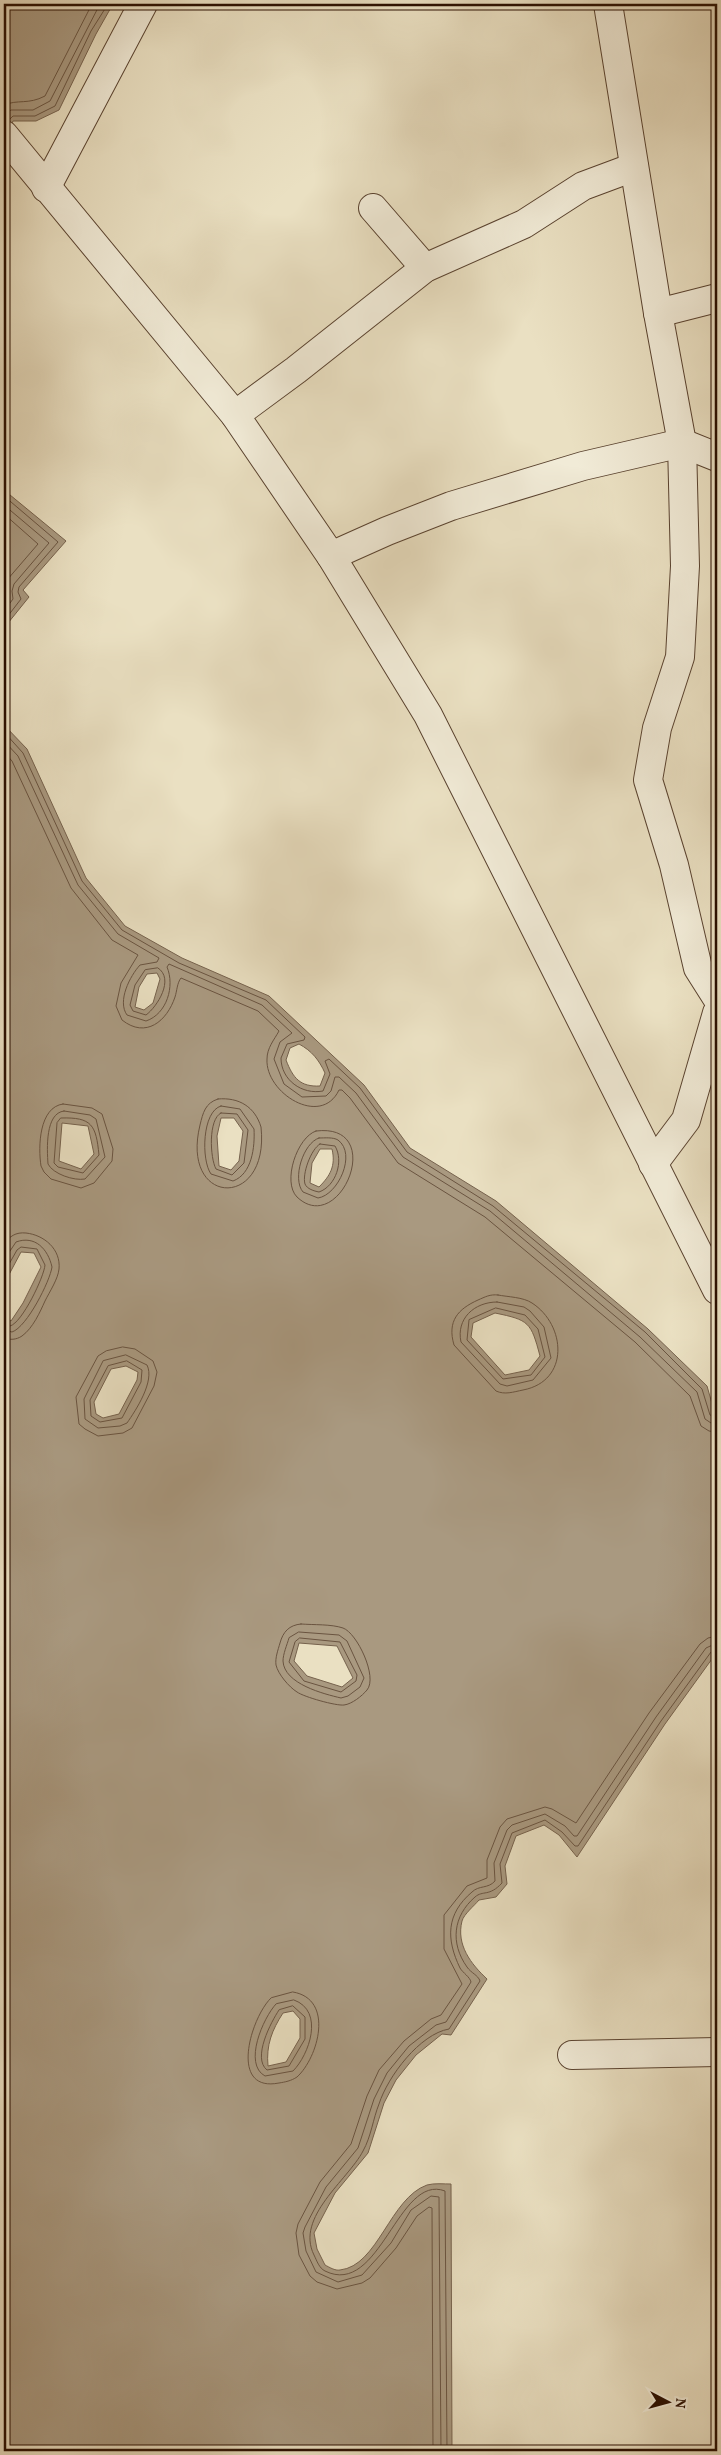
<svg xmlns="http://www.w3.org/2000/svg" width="721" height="2455" viewBox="0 0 721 2455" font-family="Vollkorn,serif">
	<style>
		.water { fill: #a99980; stroke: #76624d; fill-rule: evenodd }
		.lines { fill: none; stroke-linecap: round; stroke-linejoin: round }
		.shore { stroke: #6a5440; stroke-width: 1 }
		.minor-casing { stroke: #5a4330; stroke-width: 30 }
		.minor { stroke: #f1ebd7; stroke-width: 28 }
	</style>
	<rect width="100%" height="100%" fill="#eae0c2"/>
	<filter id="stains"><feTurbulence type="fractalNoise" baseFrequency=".004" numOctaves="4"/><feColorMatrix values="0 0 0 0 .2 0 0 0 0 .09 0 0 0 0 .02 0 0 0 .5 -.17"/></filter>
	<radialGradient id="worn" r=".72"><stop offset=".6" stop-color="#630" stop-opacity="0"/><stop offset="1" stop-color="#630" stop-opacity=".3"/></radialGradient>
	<g class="water">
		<polygon points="4,4 113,4 96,34 59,110 36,121 13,121 4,142"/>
		<polygon points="4,490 66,541 23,590 29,597 4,628"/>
		<path d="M 4,725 L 27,749 L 86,878 L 125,926 L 182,958 L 269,996 L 364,1085 L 410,1148 L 496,1201 L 648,1329 L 707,1386 L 717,1421 L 717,1652 L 665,1724 L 577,1857 L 559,1835 L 544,1825 L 516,1836 L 505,1866 L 507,1884 L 496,1897 L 479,1900 C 474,1906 464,1914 462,1921 C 456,1945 471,1964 487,1979 L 451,2035 L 442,2034 L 416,2055 L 396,2080 L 384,2103 L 368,2153 L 335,2193 L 314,2233 L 317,2249 L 325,2265 C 329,2267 335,2271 340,2270 C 378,2266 390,2198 427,2185 C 434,2183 444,2184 451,2184 L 452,2451 L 4,2451 L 5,1350 L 4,1317 L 11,1321 L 23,1303 L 41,1267 L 34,1253 L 21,1252 L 4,1284 ZM 157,973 L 160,979 L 153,1003 L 144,1010 L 135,1007 L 139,987 L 147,974 ZM 299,1044 C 312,1051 319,1060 325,1073 L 320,1086 C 300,1087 293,1078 286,1060 L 290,1048 ZM 221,1118 L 234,1118 L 243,1131 L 239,1161 L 231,1170 L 219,1166 L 217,1136 ZM 62,1123 L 88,1126 L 94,1154 L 81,1169 L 59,1161 ZM 320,1149 L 332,1149 C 336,1166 330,1176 319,1187 L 310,1183 L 312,1163 ZM 495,1313 C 529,1320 531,1322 540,1356 L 529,1370 L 505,1375 L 471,1337 L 473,1323 ZM 126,1366 L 138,1372 L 137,1380 L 119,1414 L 103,1418 L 96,1414 L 94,1402 L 111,1369 ZM 299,1643 L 337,1646 L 353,1678 L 342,1687 L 307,1676 L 294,1661 ZM 293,2011 L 300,2019 L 300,2038 L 286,2062 L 268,2066 C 266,2045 272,2030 283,2013 Z"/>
	</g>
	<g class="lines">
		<g class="shore">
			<path d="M 4,105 C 18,99 28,105 45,96 L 92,4"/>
			<polyline points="4,115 11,110 33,110 50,101 100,4"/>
			<polyline points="8,121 13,116 35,116 55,106 91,31 108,4"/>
			<polyline points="4,496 58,542 19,587 18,592 21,599 4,621"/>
			<polyline points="4,505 49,543 14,584 12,591 13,599 4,611"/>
			<polyline points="4,514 38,544 7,580 4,599"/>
			<path d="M 4,732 L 23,753 L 82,881 L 122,930 L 179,963 L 266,1000 L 305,1037 L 304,1040 L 287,1044 L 281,1058 C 281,1080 302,1095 323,1091 L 330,1074 L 325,1061 L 329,1059 L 360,1088 L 407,1152 L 493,1206 L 645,1332 L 702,1389 L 710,1415 L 717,1418"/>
			<path d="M 4,741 L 18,756 L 78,885 L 118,934 L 159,958 L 157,962 L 140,965 C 130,976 117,1001 127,1015 L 146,1021 C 167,1014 175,986 167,967 L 169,964 L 262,1005 L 292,1033 L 280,1042 L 274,1059 L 284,1084 L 302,1097 L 326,1096 L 331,1091 L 335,1077 L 339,1077 L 356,1093 L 403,1157 L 490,1211 L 640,1337 L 697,1392 L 705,1419 L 711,1423 L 717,1425"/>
			<path d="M 4,752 L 12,761 L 71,888 L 112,940 L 138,955 L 121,983 L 116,1006 L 122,1020 C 146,1039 167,1021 175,997 C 177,991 177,983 181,978 L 258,1011 L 279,1031 C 274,1040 267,1048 267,1059 C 265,1093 321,1128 339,1090 L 342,1090 L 350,1098 L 398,1163 L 485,1217 L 635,1342 L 690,1396 L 701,1426 L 709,1431 L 717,1432"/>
			<path d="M 158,968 C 175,979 157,1007 146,1015 L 133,1011 L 130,1005 L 135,985 L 145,970 Z"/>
			<path d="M 218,1099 C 239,1097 255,1107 261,1127 C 270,1210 180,1207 200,1125 C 203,1113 205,1103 218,1099 Z"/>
			<path d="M 63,1104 L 92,1108 L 102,1114 L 113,1149 L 112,1161 L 94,1183 L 81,1188 L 51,1179 L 44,1172 L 41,1166 C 38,1147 39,1107 63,1104 Z"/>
			<path d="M 221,1106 L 240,1109 L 254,1129 C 255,1147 252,1174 233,1181 L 211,1174 C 201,1160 202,1111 221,1106 Z"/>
			<path d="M 64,1111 L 90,1115 L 96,1119 L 105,1157 L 85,1179 C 74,1181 53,1174 48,1164 C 47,1149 45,1113 64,1111 Z"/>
			<path d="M 221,1113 L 237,1114 L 248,1130 L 244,1163 L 232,1175 L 216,1169 C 210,1158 208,1119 221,1113 Z"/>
			<path d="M 61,1118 C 92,1117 96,1125 99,1155 L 83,1173 L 58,1167 L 54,1163 L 57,1123 Z"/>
			<path d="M 316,1131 C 388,1122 340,1238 297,1197 C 282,1182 297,1137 316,1131 Z"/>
			<path d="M 319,1138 C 325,1138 333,1137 338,1140 C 357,1154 338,1195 318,1198 L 303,1192 C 292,1179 303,1143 319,1138 Z"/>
			<path d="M 320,1144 L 335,1146 C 344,1161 336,1186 319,1192 C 314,1191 307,1189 305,1184 C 302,1174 311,1149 320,1144 Z"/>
			<path d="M 4,1245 C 9,1236 16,1232 26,1233 C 44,1235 61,1249 59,1269 C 58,1279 50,1291 45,1301 C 40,1312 33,1328 22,1336 C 16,1340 10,1340 4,1338"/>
			<path d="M 4,1260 L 16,1242 C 35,1235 48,1249 52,1267 C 50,1281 27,1327 12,1332 L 4,1330"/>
			<path d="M 4,1273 L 17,1250 L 21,1247 L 37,1249 L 45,1265 C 44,1277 22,1323 10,1326 L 4,1323"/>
			<path d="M 498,1295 C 508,1297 523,1297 532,1303 C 566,1325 570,1381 523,1390 C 513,1392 505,1395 496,1391 L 454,1345 C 447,1321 458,1309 478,1300 C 485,1297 490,1294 498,1295 Z"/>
			<path d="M 497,1302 L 524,1307 L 530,1311 L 544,1327 L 551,1358 L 533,1380 L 507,1386 L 500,1384 L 461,1342 C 456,1319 474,1302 497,1302 Z"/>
			<polygon points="496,1308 525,1315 538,1329 545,1357 531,1375 503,1379 467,1340 469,1320"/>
			<polygon points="123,1347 135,1349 153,1361 157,1372 154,1386 132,1428 123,1433 98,1436 85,1429 79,1424 76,1397 98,1356 106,1351"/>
			<path d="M 126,1355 L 147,1365 C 155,1381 136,1410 127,1423 L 120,1426 L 98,1428 L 85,1419 L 84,1399 L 103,1361 Z"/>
			<polygon points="127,1361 142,1370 141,1382 122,1418 100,1422 91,1416 90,1400 108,1366"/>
			<path d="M 301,1624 C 314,1625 331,1624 343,1628 C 357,1633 378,1677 367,1690 C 362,1696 352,1704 344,1705 C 336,1706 304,1697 297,1692 C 289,1687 278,1674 276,1665 C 275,1658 278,1650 280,1643 C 283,1632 289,1625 301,1624 Z"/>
			<path d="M 299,1632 L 339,1635 L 347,1641 L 364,1678 L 360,1687 L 348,1696 L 341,1698 C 324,1694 284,1684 283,1661 C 283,1654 287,1645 289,1638 Z"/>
			<polygon points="300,1638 340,1642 357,1675 356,1681 341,1692 304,1681 289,1662 295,1642"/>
			<path d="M 293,1992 C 335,1999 318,2058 297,2077 C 291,2081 285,2082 279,2083 C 228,2093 251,2017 271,1998 Z"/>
			<path d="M 294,2000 C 325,2011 309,2055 293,2071 L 265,2076 C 243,2064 263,2018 276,2004 Z"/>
			<path d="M 293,2006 L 305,2017 L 305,2039 L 289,2066 L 267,2070 C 252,2058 271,2022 279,2010 Z"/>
			<polyline points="433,2451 432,2208 429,2207 417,2216 396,2248 370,2278 362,2283 337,2289 317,2282 310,2276 299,2255 296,2233 298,2224 320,2182 351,2144 367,2096 379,2070 404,2041 431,2019 441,2015 462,1984 444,1949 444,1915 467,1886 487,1878 487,1860 500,1827 507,1819 545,1807 552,1809 576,1823 649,1713 700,1644 708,1638 717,1636"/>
			<path d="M 441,2451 L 439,2197 L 431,2196 L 411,2210 L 391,2243 L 362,2275 L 338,2282 L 316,2272 L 306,2251 L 303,2233 L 305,2227 L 326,2187 L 358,2148 L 374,2099 L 387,2073 L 409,2046 L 436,2025 L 446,2022 L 471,1982 C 470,1977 463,1973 460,1968 C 446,1939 446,1914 472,1892 C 479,1885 488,1889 495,1881 L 494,1863 L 507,1830 L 512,1825 L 545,1814 L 565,1826 L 574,1836 L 577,1836 L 656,1717 L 706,1648 L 717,1643"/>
			<path d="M 447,2451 L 445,2191 C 398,2173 380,2298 325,2271 C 319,2268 317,2261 314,2255 C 295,2217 348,2180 363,2151 C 371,2137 373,2119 379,2104 C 388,2076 420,2034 449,2029 L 480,1981 C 478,1975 471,1973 467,1967 C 450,1943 453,1916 475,1897 C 483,1890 489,1897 502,1883 L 500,1864 L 512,1833 L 545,1820 L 562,1832 L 575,1846 L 578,1846 L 661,1721 L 711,1652 L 717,1650"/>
		</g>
		<defs>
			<g id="minor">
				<polyline points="608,4 658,313 682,443 685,566 680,657 657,728 648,780 674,865 698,968 717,998"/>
				<polyline points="4,135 235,415 331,556 428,715 717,1290"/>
				<polyline points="46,188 143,4"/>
				<polyline points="373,208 425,268"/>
				<polyline points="658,313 717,298"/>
				<polyline points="235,415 296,370 425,268 524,224 583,186 634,167"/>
				<polyline points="331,556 387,531 451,506 583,466 682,443 717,457"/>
				<polyline points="653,1164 686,1120 717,1013"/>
				<polyline points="572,2055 717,2052"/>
			</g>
		</defs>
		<use href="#minor" class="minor-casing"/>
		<use href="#minor" class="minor"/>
	</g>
	<rect width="721" height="2455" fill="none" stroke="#eae0c2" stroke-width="20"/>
	<rect x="5" y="5" width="711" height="2445" fill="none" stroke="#2a0f00" stroke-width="2.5"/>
	<rect x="10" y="10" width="701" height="2435" fill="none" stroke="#2a0f00"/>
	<g transform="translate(668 2402) rotate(96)" stroke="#f1ebd7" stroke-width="4" paint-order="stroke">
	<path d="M0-4L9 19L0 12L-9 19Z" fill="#2a0f00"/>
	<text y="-8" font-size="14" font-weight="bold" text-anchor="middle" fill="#2a0f00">N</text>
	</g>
	<rect width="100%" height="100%" filter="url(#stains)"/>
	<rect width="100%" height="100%" fill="url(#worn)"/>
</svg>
